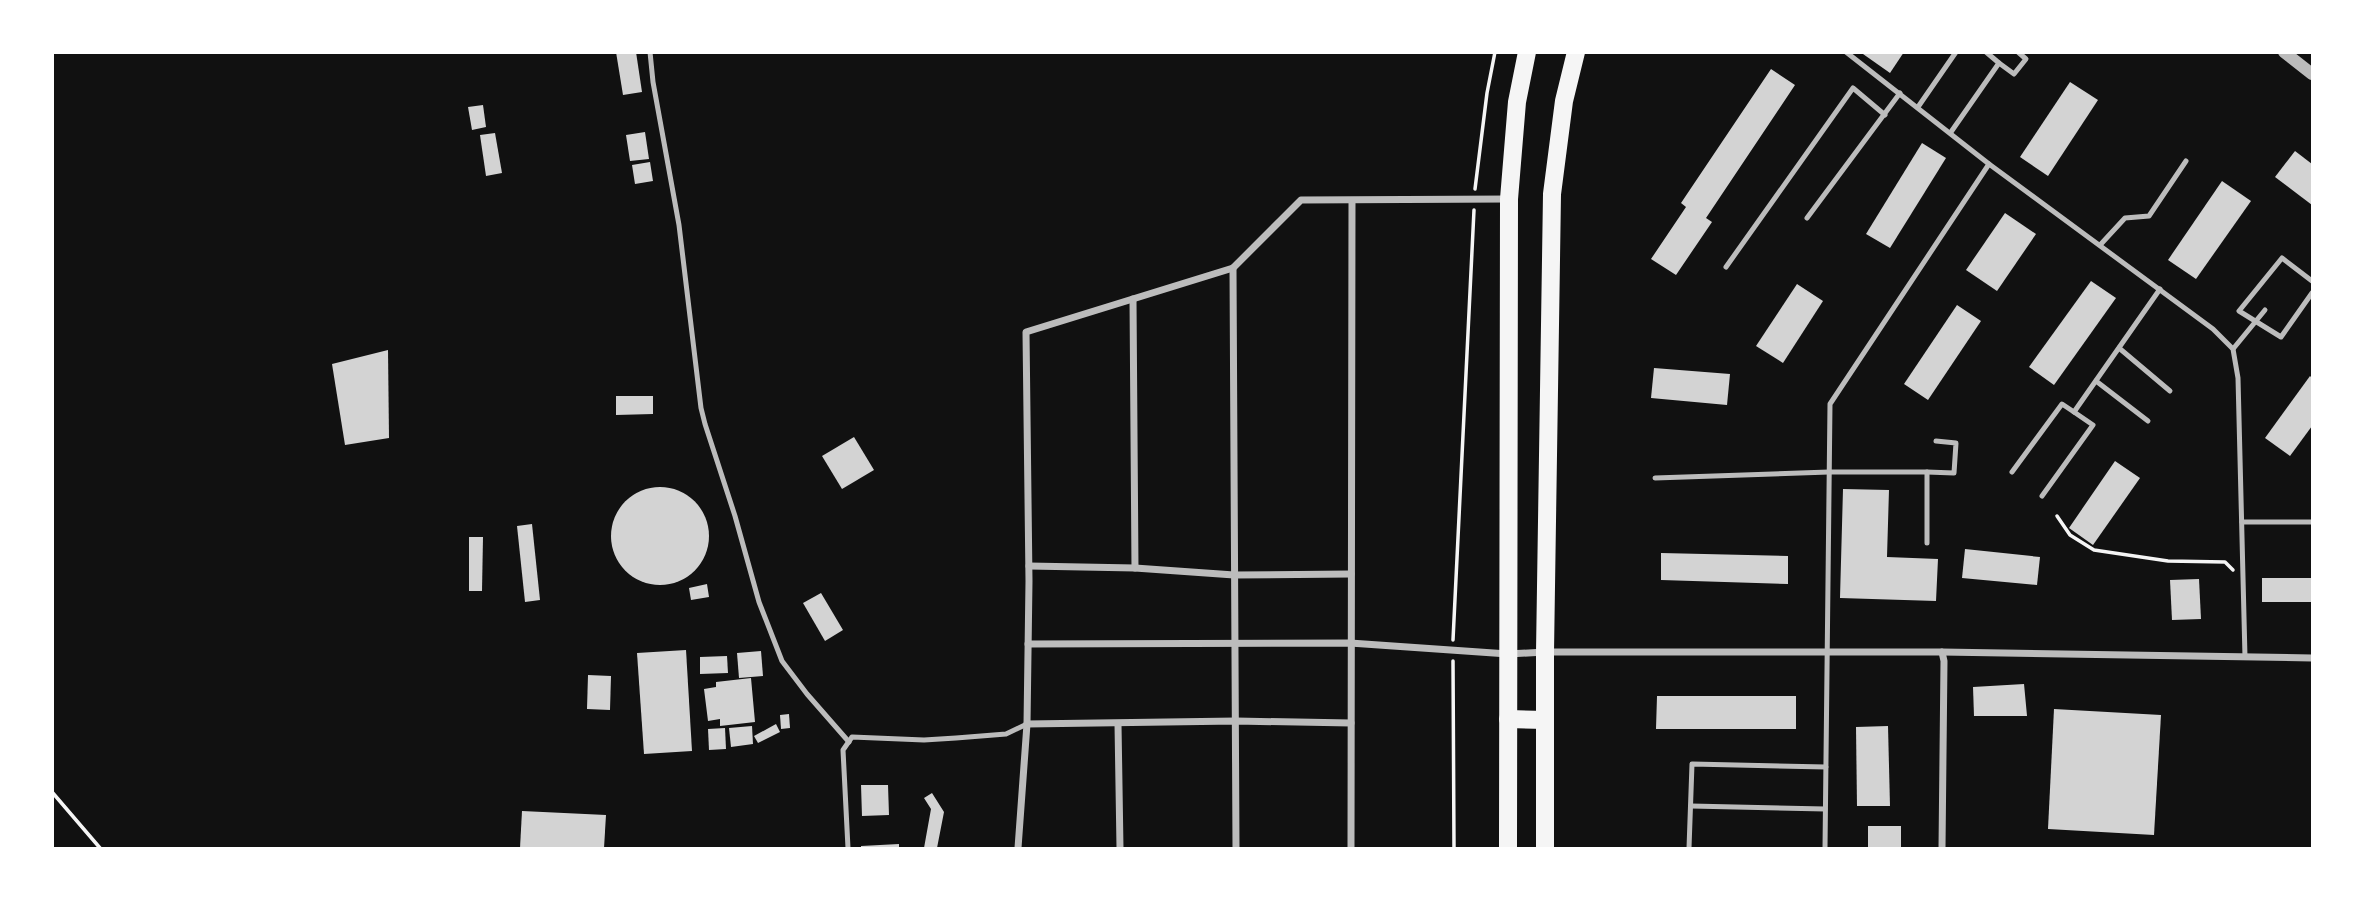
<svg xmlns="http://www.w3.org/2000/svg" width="2365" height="901" viewBox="0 0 2365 901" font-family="Manrope,sans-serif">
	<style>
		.building { fill: #d3d3d3 }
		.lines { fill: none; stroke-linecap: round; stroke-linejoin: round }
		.path { stroke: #f5f5f5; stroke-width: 3.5 }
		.service { stroke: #bcbcbc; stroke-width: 5 }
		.minor { stroke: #bcbcbc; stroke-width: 7 }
		.tertiary { stroke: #bcbcbc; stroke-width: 12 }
		.primary { stroke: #f5f5f5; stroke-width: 18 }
	</style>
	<rect width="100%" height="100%" fill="#111"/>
	<g class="building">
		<polygon points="616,52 636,52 642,92 623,95"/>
		<polygon points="1864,52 1904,52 1890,73 1863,54"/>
		<polygon points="1771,69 1795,85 1706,218 1712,222 1676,275 1651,259 1686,207 1681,203"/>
		<polygon points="2070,82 2098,100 2048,176 2020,157"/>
		<polygon points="483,105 486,127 472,130 468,107"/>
		<polygon points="645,132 649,159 630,161 626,135"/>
		<polygon points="495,133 502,173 486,176 480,135"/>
		<polygon points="1922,143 1946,158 1890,248 1866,234"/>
		<polygon points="2295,151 2312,164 2312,205 2275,177"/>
		<polygon points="650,162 653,181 635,184 632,165"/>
		<polygon points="2222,181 2251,201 2196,279 2168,260"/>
		<polygon points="2005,213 2036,234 1997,291 1966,270"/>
		<polygon points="2091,281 2116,298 2054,385 2029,367"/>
		<polygon points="1797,284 1823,301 1783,363 1756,346"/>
		<polygon points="1957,305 1981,321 1928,400 1904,384"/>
		<polygon points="388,350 389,438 345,445 332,364"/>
		<polygon points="1654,368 1730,374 1727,405 1651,398"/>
		<polygon points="2310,376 2312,378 2312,426 2290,456 2265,438"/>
		<polygon points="616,396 653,396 653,414 616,415"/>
		<polygon points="854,437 874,470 842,489 822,456"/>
		<polygon points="2115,461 2140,478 2093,545 2069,528"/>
		<circle cx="660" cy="536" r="49"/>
		<polygon points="1843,489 1889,490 1887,557 1938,559 1936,601 1840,598"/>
		<polygon points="532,524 540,600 525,602 517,526"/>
		<polygon points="469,537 483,537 482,591 469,591"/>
		<polygon points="1965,549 2040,557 2037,585 1962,578"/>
		<polygon points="1661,553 1788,556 1788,584 1661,580"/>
		<rect x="2262" y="578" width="50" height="24"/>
		<polygon points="2199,579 2201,619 2172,620 2170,580"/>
		<polygon points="707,584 709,597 691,600 689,588"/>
		<polygon points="821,593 843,630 825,641 803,603"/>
		<polygon points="686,650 692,751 644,754 637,653"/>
		<polygon points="761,651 763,676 739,678 737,653"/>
		<polygon points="727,656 728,673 700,674 700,657"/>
		<polygon points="588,675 611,676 610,710 587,709"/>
		<polygon points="751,678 755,722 720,726 720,719 708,721 704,689 716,687 716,682"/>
		<polygon points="2024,684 2027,716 1974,716 1973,687"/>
		<polygon points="1657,696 1796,696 1796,729 1656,729"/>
		<polygon points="2054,709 2161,715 2154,835 2048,829"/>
		<polygon points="789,714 790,728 781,729 780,715"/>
		<polygon points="776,724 780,732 758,743 754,736"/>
		<polygon points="752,726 753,744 731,747 729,728"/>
		<polygon points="1888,726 1890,806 1857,806 1856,727"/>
		<polygon points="725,728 726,749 709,750 708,729"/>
		<polygon points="861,785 888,785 889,815 862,816"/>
		<polygon points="932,793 944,812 937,848 924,848 931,809 924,798"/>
		<polygon points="522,811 606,815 604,848 520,848"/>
		<rect x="1868" y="826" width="33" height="22"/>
		<polygon points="899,844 899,848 861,848 861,846"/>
	</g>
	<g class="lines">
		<g class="path">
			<polyline points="1475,189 1487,93 1495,52"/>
			<polyline points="2057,516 2070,535 2094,550 2168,561 2225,562 2233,570"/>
			<polyline points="1453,640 1474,210"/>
			<polyline points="1453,661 1454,848"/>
			<polyline points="52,792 100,848"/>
		</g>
		<g class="service">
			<polyline points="650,52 653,82 679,225 701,408 705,424 735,516 759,602 782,661 807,694 849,742"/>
			<polyline points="1846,52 1989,164 2213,329 2233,349 2238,378 2245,657"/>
			<polyline points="1999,63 2014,74 2026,59 2018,52"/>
			<polyline points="1918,107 1956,52"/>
			<polyline points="1951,132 1999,63 1986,52"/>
			<polyline points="1807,218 1900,93"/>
			<polyline points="2101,244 2125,218 2149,216 2186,161"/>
			<polyline points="1726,267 1853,88 1885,115"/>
			<polyline points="2312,281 2282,258 2239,311 2281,337 2312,293"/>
			<polyline points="2119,348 2170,391"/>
			<polyline points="2233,349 2265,310"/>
			<polyline points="2096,381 2148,421"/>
			<polyline points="1927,472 1954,473 1956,443 1936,441"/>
			<polyline points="2012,472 2062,404 2074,412"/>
			<polyline points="1655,478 1829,472 1927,472 1927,543"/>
			<polyline points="2042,496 2093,425 2074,412 2160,289"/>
			<polyline points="2242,522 2312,522"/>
			<polyline points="1691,806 1825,809"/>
			<polyline points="848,848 843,750 852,737 924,740 956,738 1006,734 1027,724"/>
			<polyline points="1689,848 1692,764 1826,767"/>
			<polyline points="1825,848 1830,404 1989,164"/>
		</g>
		<g class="minor">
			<polyline points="1233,268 1236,848"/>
			<polyline points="1133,299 1135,568"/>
			<polyline points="1029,566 1135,568 1234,575 1351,574"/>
			<polyline points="1028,644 1350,643 1508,654 1545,652 1942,652 2312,658"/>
			<polyline points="1027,724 1236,721 1351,723"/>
			<polyline points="1118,724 1120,848"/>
			<polyline points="1018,848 1027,724 1029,581 1026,332 1233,268 1301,200 1509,199"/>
			<polyline points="1351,848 1352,201"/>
			<polyline points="1942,848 1944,661 1942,652"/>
		</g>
		<polyline class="tertiary" points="2284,52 2312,74"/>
		<g class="primary">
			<polyline points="1508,719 1545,720"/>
			<polyline points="1508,848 1509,199 1517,102 1527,52"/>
			<polyline points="1545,848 1545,652 1552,194 1564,101 1576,52"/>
		</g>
	</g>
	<rect width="2365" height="901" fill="none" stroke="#ffffff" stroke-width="108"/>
</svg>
